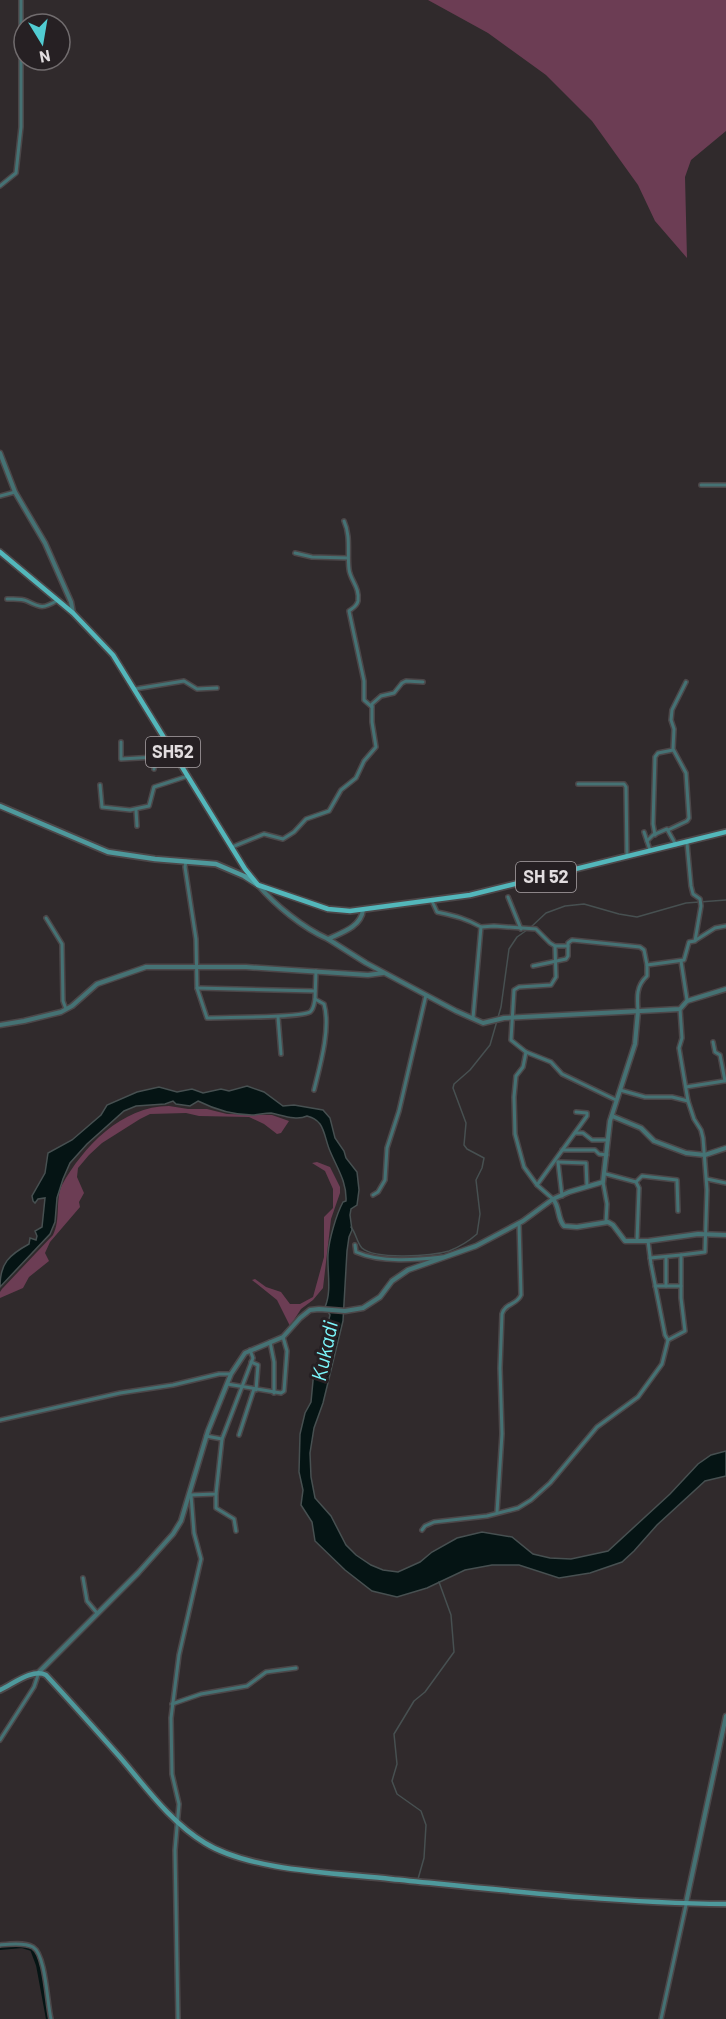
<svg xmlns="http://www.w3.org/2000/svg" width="726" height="2019" viewBox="0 0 726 2019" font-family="Barlow,sans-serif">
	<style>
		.green { fill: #6c3d54 }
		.water { fill: #051414; stroke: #475051; stroke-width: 1.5 }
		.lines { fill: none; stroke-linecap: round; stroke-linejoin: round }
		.stream { stroke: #475051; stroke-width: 1.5 }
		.canal { stroke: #051414; stroke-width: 4 }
		.minor-casing { stroke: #4c4749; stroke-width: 6 }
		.tertiary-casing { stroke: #4c4749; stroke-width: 7 }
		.secondary-casing { stroke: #4c4749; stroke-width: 8 }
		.primary-casing { stroke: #4c4749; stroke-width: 8 }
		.minor { stroke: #457274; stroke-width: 3 }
		.tertiary { stroke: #457274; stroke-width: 4 }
		.secondary { stroke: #4e999c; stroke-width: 4.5 }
		.primary { stroke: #53b7bb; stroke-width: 4.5 }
		.labels { text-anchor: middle; stroke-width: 6; stroke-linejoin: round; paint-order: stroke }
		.shield { fill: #262023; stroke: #aaa4a7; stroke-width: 1.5 }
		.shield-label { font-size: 18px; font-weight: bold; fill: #e2dddf }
		.water-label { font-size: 21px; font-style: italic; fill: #7bf7fc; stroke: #262023 }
	</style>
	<rect width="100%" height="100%" fill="#302a2c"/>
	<g class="green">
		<polygon points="428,0 726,0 726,131 691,160 685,177 687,258 655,221 638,185 592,121 546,75 488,33"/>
		<path d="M 169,1106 L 188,1109 L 207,1109 L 227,1114 L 272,1115 L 289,1121 L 281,1133 L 277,1134 L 264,1124 L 249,1117 L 199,1116 L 186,1113 L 150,1114 L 140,1119 L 102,1143 L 89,1155 L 78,1168 L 77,1177 L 84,1193 L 79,1202 L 80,1207 L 50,1242 L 45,1253 L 49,1261 L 29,1277 L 23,1288 L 0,1298 L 0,1292 L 2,1289 L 53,1235 C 61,1220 55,1199 62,1185 C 83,1147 122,1106 169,1106 Z"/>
		<polygon points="317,1162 330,1167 340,1187 340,1193 331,1219 323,1288 313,1300 301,1309 290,1326 277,1300 252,1280 255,1279 266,1287 281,1292 290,1304 300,1304 313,1297 324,1257 324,1217 333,1208 333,1189 325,1171 312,1163"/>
	</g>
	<path class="water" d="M 247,1086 L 264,1092 L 283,1106 L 294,1105 L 323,1110 L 330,1118 L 335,1138 L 344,1151 L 346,1158 L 357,1172 L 359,1190 L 357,1205 L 351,1209 L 350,1215 L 352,1230 L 349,1237 L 347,1251 L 343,1321 L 323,1403 L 314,1428 L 310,1453 L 311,1477 L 315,1498 L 331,1516 L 346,1545 L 356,1555 L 371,1565 L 383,1570 L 398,1572 L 420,1562 L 432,1552 L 457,1538 L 482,1532 L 512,1537 L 533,1554 L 550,1558 L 571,1559 L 608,1551 L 670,1494 L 698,1464 L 711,1455 L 726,1451 L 726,1476 L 705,1481 L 657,1525 L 634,1551 L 622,1562 L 590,1573 L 559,1578 L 519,1565 L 492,1565 L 465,1570 L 427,1588 L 397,1597 L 372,1591 L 345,1570 L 315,1541 L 312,1522 L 301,1505 L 303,1490 L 299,1472 L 300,1434 L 305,1413 L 311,1402 L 314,1370 L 318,1363 L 330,1315 L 325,1307 C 332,1291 327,1271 328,1254 C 329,1240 336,1215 343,1202 L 346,1201 C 347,1182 337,1168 330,1151 C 326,1142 325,1131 320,1124 C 316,1119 313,1118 307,1116 C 296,1121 282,1115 271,1113 C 264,1113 258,1115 252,1115 C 234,1115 214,1109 198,1101 L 190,1106 L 176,1104 L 173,1101 L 165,1104 L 136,1106 L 124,1111 L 87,1144 L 70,1163 L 63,1179 L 57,1198 L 55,1222 L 50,1234 L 0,1287 C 0,1263 9,1255 29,1244 L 30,1238 L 36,1240 L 37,1236 L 35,1231 L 42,1227 L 45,1198 L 38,1199 L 35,1203 L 33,1201 L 32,1196 L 45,1173 L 48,1153 L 72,1140 L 101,1115 L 107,1105 L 137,1092 L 159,1087 L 177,1092 L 192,1089 L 203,1093 L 221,1089 L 229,1091 Z"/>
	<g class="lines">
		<g class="stream">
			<polyline points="531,927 546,913 565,906 584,904 619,914 637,917 686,903 726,900"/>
			<path d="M 351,1227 C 356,1233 357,1243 362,1248 C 375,1260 432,1256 449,1251 C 459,1247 469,1241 477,1234 L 480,1214 L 476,1180 L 482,1168 L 484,1158 L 467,1149 L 464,1145 L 466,1123 L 453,1088 L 454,1084 L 470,1070 L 490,1045 L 501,1007 L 509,949 L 517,937 L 527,930"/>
			<polyline points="418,1879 424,1858 426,1825 421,1811 397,1794 392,1781 397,1764 394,1734 414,1701 425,1692 454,1652 451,1615 439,1582"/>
		</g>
		<polyline class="canal" points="0,1948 22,1946 32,1949 38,1965 48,2019"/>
		<defs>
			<g id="minor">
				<polyline points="0,186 16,173 21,127 21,0"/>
				<polyline points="701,485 726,485"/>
				<polyline points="0,496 15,492"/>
				<path d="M 344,521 C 351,536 347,553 349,569 C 350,580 360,587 358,601 C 357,606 353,608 349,611 L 364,681 L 364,700 L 372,707"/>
				<polyline points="295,553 312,557 348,558"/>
				<path d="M 7,599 C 13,599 21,598 27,601 C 41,608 43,609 58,600"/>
				<polyline points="135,689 184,681 197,689 217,688"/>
				<polyline points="121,742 121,759 174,756"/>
				<polyline points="154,769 156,757"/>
				<polyline points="578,784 624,784 626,787 627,856"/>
				<polyline points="100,785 102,807 130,810 149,806 154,787 188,776"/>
				<polyline points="136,810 137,826"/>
				<polyline points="668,830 687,821 689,818 686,773 673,749 674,729 671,720 672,710 686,682"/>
				<polyline points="644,832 650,850"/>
				<polyline points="655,835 653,824 655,757 658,753 673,750"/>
				<polyline points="647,841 653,835 667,829 676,845"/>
				<polyline points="232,847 264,834 283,839 294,832 306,819 329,811 341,790 356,778 364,761 376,747 372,722 372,704 381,696 394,693 402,683 406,681 423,682"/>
				<path d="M 186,861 L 185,867 L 196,939 L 197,988 L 207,1018 C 224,1017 300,1018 310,1012 C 314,1009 314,1004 315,999"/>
				<polyline points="508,897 521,929"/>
				<path d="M 432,901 L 437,912 C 455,916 465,918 481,927 L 473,1018"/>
				<polyline points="46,918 62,944 63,1001 66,1009"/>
				<polyline points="481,927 494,926 536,929 550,943 555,946"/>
				<polyline points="696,940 715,928 726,926"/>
				<polyline points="568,946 555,946 556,977 551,985 519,987 514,990 511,1040 526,1052 551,1062 562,1074 616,1100"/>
				<polyline points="681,961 687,1000"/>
				<polyline points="533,966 566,959 568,956 568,943 572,940 640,947 644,950 647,965"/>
				<polyline points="197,988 315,991"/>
				<path d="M 638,1011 C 637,997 636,986 647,976 L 647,965 L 684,960 L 689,942 L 695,941 L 701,906 L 700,899 L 693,894 L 691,886 L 687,843"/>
				<polyline points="278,1017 281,1054"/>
				<polyline points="713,1042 715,1052 720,1055 725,1081"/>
				<polyline points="526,1052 523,1067 516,1076 514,1097 515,1134 524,1167 537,1185 553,1199"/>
				<polyline points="686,1087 724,1081"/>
				<path d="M 314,1090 C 320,1066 331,1028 324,1004 L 315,999 L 316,971"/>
				<polyline points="620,1090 645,1097 672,1097 688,1101"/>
				<polyline points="575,1133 583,1133 592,1140 608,1140"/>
				<polyline points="562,1150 595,1150 599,1154 607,1155"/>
				<polyline points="558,1162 586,1163 587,1186"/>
				<polyline points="558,1162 562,1196"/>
				<polyline points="606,1174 636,1182 639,1188 637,1241"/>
				<polyline points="707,1179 726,1183"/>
				<polyline points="603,1182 607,1204 606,1222"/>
				<polyline points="636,1182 642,1176 677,1180 678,1211"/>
				<polyline points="537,1185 587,1116 587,1113 576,1112"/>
				<polyline points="373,1195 378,1192 385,1180 387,1148 399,1111 426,995"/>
				<polyline points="648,1241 651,1264 665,1335 668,1340"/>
				<path d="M 355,1245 L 356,1252 C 381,1263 416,1260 442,1257"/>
				<polyline points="666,1257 666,1286"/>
				<polyline points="650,1258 681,1255"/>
				<polyline points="655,1286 681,1286"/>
				<polyline points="270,1342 274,1362 274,1393"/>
				<polyline points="251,1362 258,1365 256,1390"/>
				<polyline points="227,1384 281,1393 284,1391 287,1351 283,1337"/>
				<polyline points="0,1420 120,1393 173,1385 219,1374 230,1374"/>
				<polyline points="239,1435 254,1389"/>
				<polyline points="206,1436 222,1439 253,1358 250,1350"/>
				<polyline points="216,1494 216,1508 234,1519 236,1531"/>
				<polyline points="190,1495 216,1494 222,1439"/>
				<path d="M 497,1512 L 502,1434 L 500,1368 L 502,1314 C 505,1303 517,1305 521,1295 L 519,1223"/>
				<polyline points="422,1530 425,1526 434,1522 487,1516 518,1508 531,1500 550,1483 597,1427 638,1397 662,1364 668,1340 685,1331 681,1298 681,1255 705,1252 707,1190 703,1138 701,1130 694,1119 688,1101 679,1048 682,1038 680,1009"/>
				<polyline points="83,1578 87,1601 97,1613"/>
				<polyline points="172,1704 201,1694 247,1686 266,1672 296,1668"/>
				<polyline points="0,1740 34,1687 39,1672"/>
				<path d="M 0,1945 C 9,1944 24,1942 33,1947 C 46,1955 47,2003 51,2019"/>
				<polyline points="178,2019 175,1850 179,1804 172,1774 171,1718 179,1655 201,1559 194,1533 191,1495"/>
				<polyline points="661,2019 686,1905"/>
			</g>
			<g id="tertiary">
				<polyline points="0,453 15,492 45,543 71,602 73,613"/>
				<path d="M 258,885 C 275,905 303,928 328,939 C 341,933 361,927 363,910"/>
				<polyline points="328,939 366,963 456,1011 483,1023 504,1018 680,1009 687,1001 726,989"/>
				<polyline points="0,1025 24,1021 61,1012 72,1006 97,984 146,967 246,967 368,975 383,973"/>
				<polyline points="612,1116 641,1128 654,1141 686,1153 705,1155 726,1148"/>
				<path d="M 553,1199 C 560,1207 557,1218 564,1226 L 577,1227 L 608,1222 L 613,1225 L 625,1241 L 648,1241 L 698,1234 L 726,1235"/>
				<polyline points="39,1672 138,1573 173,1534 181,1521 208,1431 231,1374 245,1353 283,1337 300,1318 310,1310 319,1309 345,1311 363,1308 380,1297 392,1281 408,1270 476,1246 523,1221 553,1199 569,1192 603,1182 610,1121 635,1044 638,1011"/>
				<polyline points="686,1903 726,1716"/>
			</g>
			<g id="secondary">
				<polyline points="0,806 108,852 155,859 216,864 244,876 258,885"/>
				<path d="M 0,1690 C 13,1684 33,1668 46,1675 C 71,1702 95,1729 119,1756 C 145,1786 170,1822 205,1843 C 250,1871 338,1873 391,1879 C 502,1890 614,1903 726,1904"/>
			</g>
			<polyline id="primary" points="0,552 73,613 113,655 245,869 258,885 328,909 350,911 470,895 726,832"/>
		</defs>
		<use href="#minor" class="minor-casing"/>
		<use href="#tertiary" class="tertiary-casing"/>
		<use href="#secondary" class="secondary-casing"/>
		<use href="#primary" class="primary-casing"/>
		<use href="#minor" class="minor"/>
		<use href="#tertiary" class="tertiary"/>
		<use href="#secondary" class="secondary"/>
		<use href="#primary" class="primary"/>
	</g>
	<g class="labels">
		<g class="shield">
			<rect x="146" y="737" width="54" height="30" rx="4.5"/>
			<rect x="516" y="862" width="60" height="30" rx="4.5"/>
		</g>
		<g class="shield-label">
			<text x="173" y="758">SH52</text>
			<text x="546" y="883">SH 52</text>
		</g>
		<g class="water-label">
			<text transform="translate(325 1351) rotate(-78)" y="7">Kukadi</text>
		</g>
	</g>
	<g transform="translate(42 42) rotate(169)"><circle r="28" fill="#262023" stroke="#716c6e" stroke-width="1.5"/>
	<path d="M0-4.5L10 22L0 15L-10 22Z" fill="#51ccd2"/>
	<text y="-9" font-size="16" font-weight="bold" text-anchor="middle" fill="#e2dddf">N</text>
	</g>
</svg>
